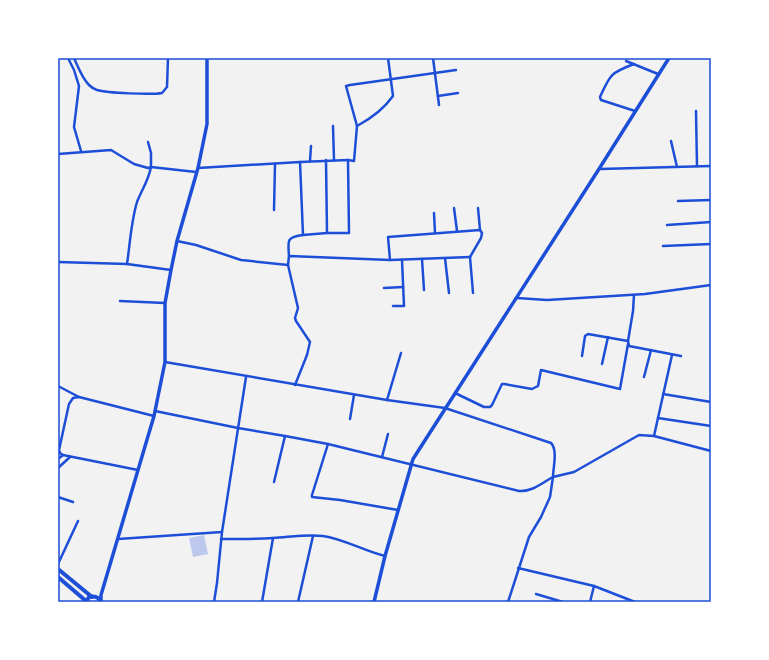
<svg xmlns="http://www.w3.org/2000/svg" width="769" height="660" viewBox="0 0 769 660" font-family="Literata,serif">
	<style>
		.building { fill: #bdc9ec }
		.lines { fill: none; stroke-linecap: round; stroke-linejoin: round }
		.minor { stroke: #1d4ed8; stroke-width: 2.5 }
		.tertiary { stroke: #1d4ed8; stroke-width: 3.5 }
		.secondary { stroke: #1d4ed8; stroke-width: 4 }
		.neatline { fill: none; stroke: #1d4ed8; stroke-width: 1.5 }
	</style>
	<rect width="100%" height="100%" fill="#f2f2f2"/>
	<polygon class="building" points="204,535 208,554 193,557 189,538"/>
	<g class="lines">
		<g class="minor">
			<polyline points="68,58 74,70 79,86 74,127 81,151"/>
			<path d="M 74,58 C 78,67 82,78 89,85 C 91,87 94,89 97,90 C 107,93 152,95 162,93 L 167,87 L 168,58"/>
			<polyline points="433,58 439,105"/>
			<polyline points="626,61 658,74"/>
			<path d="M 634,64 C 610,73 610,75 600,97 L 601,100 L 635,111"/>
			<polyline points="438,96 458,93"/>
			<polyline points="696,111 697,166"/>
			<polyline points="333,126 334,160"/>
			<path d="M 357,126 C 372,118 383,110 393,96 L 388,58"/>
			<polyline points="671,141 677,167"/>
			<polyline points="148,142 151,153 151,167 196,172"/>
			<path d="M 58,154 L 111,150 L 134,164 L 148,168 L 151,167 C 148,182 142,189 137,202 C 131,222 130,244 127,264"/>
			<polyline points="348,160 354,161 357,126 346,86 350,85 456,70"/>
			<polyline points="310,161 311,146"/>
			<polyline points="300,162 348,160 349,233 327,233 326,160"/>
			<polyline points="198,168 300,162 303,235 327,233"/>
			<polyline points="600,169 711,166"/>
			<polyline points="678,201 711,200"/>
			<polyline points="454,208 457,231"/>
			<polyline points="478,208 480,230"/>
			<polyline points="274,210 275,164"/>
			<polyline points="434,213 435,233"/>
			<polyline points="667,225 711,222"/>
			<polyline points="177,241 196,245 241,260 288,265 298,308 295,318 296,321 310,342 307,355 295,385"/>
			<polyline points="663,246 711,244"/>
			<path d="M 289,256 C 288,241 286,237 303,235"/>
			<polyline points="445,258 449,293"/>
			<polyline points="422,259 424,290"/>
			<polyline points="390,260 388,237 480,230 482,233 481,238 470,257 473,293"/>
			<polyline points="58,262 127,264 171,270"/>
			<polyline points="288,265 289,256 390,260 470,257"/>
			<polyline points="384,288 403,287"/>
			<polyline points="634,295 633,311 628,341 629,346 681,356"/>
			<polyline points="517,298 547,300 645,294 711,285"/>
			<polyline points="120,301 165,303"/>
			<polyline points="393,306 404,306 402,260"/>
			<polyline points="582,356 585,336 588,334 628,341"/>
			<polyline points="602,364 608,337"/>
			<polyline points="644,377 651,350"/>
			<polyline points="58,386 79,397 154,416"/>
			<polyline points="455,393 484,407 490,407 492,405 502,384 504,384 532,389 538,386 541,370 620,389 628,344"/>
			<polyline points="663,394 711,402"/>
			<polyline points="79,397 73,398 69,404 59,450 60,453 63,455 138,470"/>
			<polyline points="387,400 401,353"/>
			<path d="M 155,411 L 238,428 L 285,436 L 328,444 L 519,491 C 532,492 542,483 553,477 C 553,468 558,450 551,443 L 445,408 L 387,400 L 165,362"/>
			<polyline points="658,418 711,426"/>
			<polyline points="350,419 354,395"/>
			<polyline points="654,436 711,451"/>
			<polyline points="328,444 312,495 312,497 340,500 398,510"/>
			<polyline points="382,457 388,434"/>
			<polyline points="58,459 63,455"/>
			<polyline points="58,468 70,457"/>
			<polyline points="274,482 285,436"/>
			<polyline points="58,497 73,502"/>
			<polyline points="118,539 222,532"/>
			<path d="M 221,539 C 238,539 256,539 273,538 C 290,537 307,534 323,536 C 344,539 364,551 385,556"/>
			<polyline points="58,564 78,521"/>
			<polyline points="518,568 594,586 635,602"/>
			<polyline points="536,594 563,602"/>
			<polyline points="214,602 217,583 222,532 246,377"/>
			<polyline points="262,602 273,538"/>
			<polyline points="298,602 313,536"/>
			<polyline points="508,602 529,537 541,517 550,497 553,477 574,472 639,435 654,436 672,355"/>
			<polyline points="590,602 594,586"/>
		</g>
		<g class="tertiary">
			<polyline points="101,602 101,595 154,416 165,362 165,303 171,270 177,241 198,168 207,124 207,58"/>
			<polyline points="374,602 385,556 413,459 599,169 669,58"/>
		</g>
		<g class="secondary">
			<polyline points="58,569 92,597"/>
			<polyline points="58,577 86,601"/>
			<path d="M 86,602 L 89,597 C 94,596 99,597 101,602"/>
		</g>
	</g>
	<rect width="769" height="660" fill="none" stroke="#ffffff" stroke-width="118"/>
	<rect x="59" y="59" width="651" height="542" class="neatline"/>
</svg>
